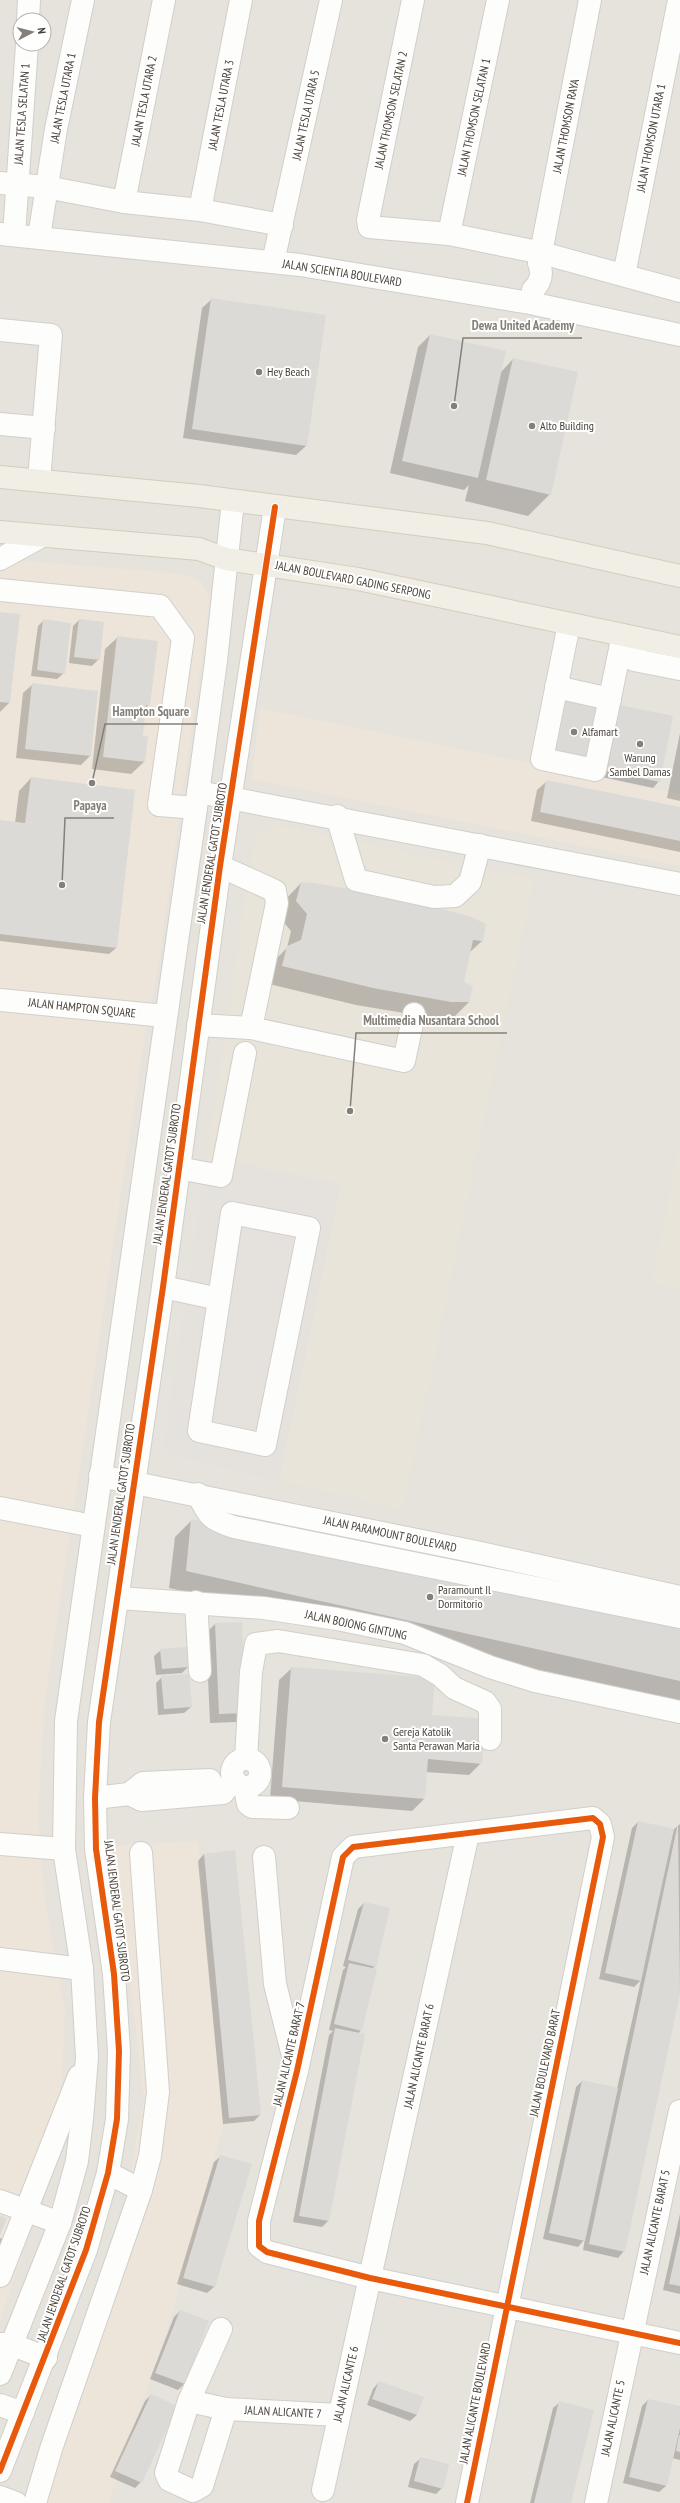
<svg xmlns="http://www.w3.org/2000/svg" width="680" height="2503" viewBox="0 0 680 2503" font-family="'PT Sans Narrow',sans-serif">
	<style>
		.residential { fill: #e6e2dc; fill-rule: evenodd }
		.commercial { fill: #ede5da }
		.education { fill: #e9e4d9 }
		.parking { fill: #e5e2de }
		.shadow { fill: #0003 }
		.building { fill: #dcdad6 }
		.lines { fill: none; stroke-linecap: round; stroke-linejoin: round }
		.minor-casing { stroke: #d1cfcb; stroke-width: 24 }
		.major-casing { stroke: #d4ccbc; stroke-width: 24 }
		.minor { stroke: #fdfdfc; stroke-width: 22 }
		.major { stroke: #f1eee5; stroke-width: 22 }
		.cycleway-casing { stroke: #fff; stroke-width: 8 }
		.cycleway { stroke: #e8590c; stroke-width: 6 }
		.poi-dot { fill: #847f78; stroke: #fff; stroke-width: 1.5 }
		.labels { text-anchor: middle; stroke-width: 4; stroke-linejoin: round; paint-order: stroke }
		.street-label { font-size: 12px; fill: #494239; stroke: #fff }
		.poi-label { font-size: 12px; fill: #494239; stroke: #fff; text-anchor: start }
		.leader { fill: none; stroke: #847f78; stroke-width: 1.5 }
		.callout-dot { fill: #847f78; stroke: #fff; stroke-width: 1.5 }
		.callout-label { font-size: 13px; text-anchor: middle; font-weight: bold; fill: #847f78; stroke: #fff; stroke-width: 4; stroke-linejoin: round; paint-order: stroke }
	</style>
	<rect width="100%" height="100%" fill="#f3f1ed"/>
	<path class="residential" d="M 0,0 L 680,0 L 680,2503 L 0,2503 ZM 20,20 L 44,20 L 44,44 L 20,44 Z"/>
	<g class="commercial">
		<polygon points="0,559 185,574 202,582 210,600 158,967 144,1040 45,1700 38,1814 45,1903 65,2011 59,2146 0,2322"/>
		<polygon points="260,708 680,794 680,866 252,779"/>
		<polygon points="198,1841 223,2127 171,2318 109,2503 24,2503 118,2237 144,2099 114,1846"/>
	</g>
	<g class="education">
		<polygon points="278,825 534,879 403,1510 162,1453 253,846 261,832"/>
		<polygon points="680,1140 680,1290 651,1284"/>
	</g>
	<polygon class="parking" points="229,1161 341,1184 279,1481 162,1453 203,1179"/>
	<g class="shadow">
		<polygon points="212,299 306,446 296,455 183,438 202,308"/>
		<polygon points="430,335 500,373 513,359 550,494 528,516 465,501 469,485 464,490 390,473 418,347"/>
		<polygon points="0,613 9,703 0,712"/>
		<polygon points="44,620 64,673 57,679 31,676 38,626"/>
		<polygon points="79,620 99,659 92,666 69,663 73,626"/>
		<polygon points="118,637 149,704 145,709 142,736 144,762 131,774 92,769 105,649"/>
		<polygon points="33,684 90,756 81,765 16,758 23,693"/>
		<polygon points="620,706 659,781 653,788 602,777 614,713"/>
		<polygon points="680,733 680,801 667,798"/>
		<polygon points="31,778 134,791 116,948 109,954 0,941 0,821 15,823 19,791"/>
		<polygon points="547,781 680,809 680,852 531,821 537,790"/>
		<polygon points="301,883 482,941 469,953 463,983 469,1002 452,1019 434,1018 356,1005 265,983 271,964 287,948 291,931 280,918 284,901"/>
		<polygon points="192,1520 680,1624 680,1701 169,1588 175,1537"/>
		<polygon points="215,1624 245,1712 236,1722 210,1723 206,1633"/>
		<polygon points="161,1650 188,1667 182,1673 156,1675 154,1656"/>
		<polygon points="292,1668 431,1716 481,1763 469,1775 426,1772 424,1799 412,1811 270,1799 279,1680"/>
		<polygon points="162,1677 191,1707 184,1713 158,1715 156,1683"/>
		<polygon points="638,1822 673,1830 680,1824 680,1988 624,2251 618,2258 583,2250 585,2239 578,2247 543,2239 576,2087 582,2081 617,2089 641,1980 634,1987 599,1979 632,1828"/>
		<polygon points="204,1854 260,2115 254,2121 223,2124 198,1861"/>
		<polygon points="364,1903 375,1966 372,1969 361,2030 358,2034 364,2035 328,2221 322,2227 293,2222 329,2035 333,2031 329,2030 343,1970 346,1967 343,1966 358,1909"/>
		<polygon points="221,2156 251,2165 214,2287 207,2293 177,2284 214,2162"/>
		<polygon points="680,2214 680,2294 663,2290"/>
		<polygon points="0,2238 16,2244 0,2260"/>
		<polygon points="180,2311 208,2321 184,2384 178,2390 150,2379 174,2317"/>
		<polygon points="379,2382 417,2415 410,2421 367,2405 373,2389"/>
		<polygon points="151,2395 141,2482 135,2488 110,2477 145,2401"/>
		<polygon points="648,2400 680,2407 680,2460 672,2458 666,2486 659,2492 623,2483 642,2406"/>
		<polygon points="560,2402 569,2503 530,2503 553,2408"/>
		<polygon points="421,2458 442,2488 436,2494 408,2487 414,2464"/>
	</g>
	<g class="building">
		<polygon points="211,298 326,315 307,446 192,429"/>
		<polygon points="430,334 506,351 478,478 402,461"/>
		<polygon points="513,358 578,372 551,495 486,480"/>
		<polygon points="0,612 20,614 10,703 0,702"/>
		<polygon points="43,619 71,623 65,674 37,670"/>
		<polygon points="79,619 104,622 100,660 74,657"/>
		<polygon points="117,636 158,641 150,705 146,705 143,736 148,736 145,762 103,757"/>
		<polygon points="32,683 98,691 91,756 25,749"/>
		<polygon points="558,699 602,708 591,764 547,756"/>
		<polygon points="620,705 673,716 660,782 607,771"/>
		<polygon points="31,777 135,790 117,948 0,934 0,820 25,823"/>
		<polygon points="546,780 680,807 680,841 540,812"/>
		<polygon points="301,882 314,883 391,896 469,916 486,924 483,941 473,940 464,982 473,986 469,1002 451,1002 373,988 282,966 287,946 301,940 307,914 296,901"/>
		<polygon points="191,1519 680,1623 680,1681 186,1571"/>
		<polygon points="242,1622 246,1713 219,1714 215,1623"/>
		<polygon points="187,1647 189,1667 162,1669 160,1649"/>
		<polygon points="291,1667 435,1678 432,1715 486,1719 482,1764 428,1759 425,1799 282,1787"/>
		<polygon points="189,1674 192,1707 164,1709 161,1676"/>
		<polygon points="638,1821 674,1829 641,1981 605,1973"/>
		<polygon points="678,1823 680,1994 625,2252 589,2244"/>
		<polygon points="235,1850 261,2115 229,2118 204,1854"/>
		<polygon points="364,1902 390,1908 376,1967 348,1960"/>
		<polygon points="349,1963 377,1969 362,2031 334,2024"/>
		<polygon points="335,2028 365,2034 329,2221 299,2216"/>
		<polygon points="582,2080 618,2088 585,2241 549,2233"/>
		<polygon points="220,2155 252,2164 215,2287 183,2278"/>
		<polygon points="0,2216 7,2218 0,2235"/>
		<polygon points="680,2234 680,2286 669,2284"/>
		<polygon points="180,2310 209,2321 185,2384 155,2373"/>
		<polygon points="379,2381 424,2397 417,2415 372,2399"/>
		<polygon points="151,2394 177,2406 142,2483 115,2471"/>
		<polygon points="648,2399 680,2406 680,2428 667,2486 629,2477"/>
		<polygon points="559,2401 594,2410 571,2503 534,2503"/>
		<polygon points="679,2435 680,2435 680,2452 676,2451"/>
		<polygon points="420,2457 449,2464 443,2489 414,2481"/>
	</g>
	<g class="lines">
		<defs>
			<g id="minor">
				<polyline points="413,0 368,220 369,227 449,234 542,253 680,291"/>
				<polyline points="28,20 29,0"/>
				<polyline points="0,183 46,187 124,202 200,210 282,225"/>
				<polyline points="124,202 164,0"/>
				<polyline points="200,210 241,0"/>
				<polyline points="0,234 300,265 530,303 680,335"/>
				<polyline points="449,234 498,0"/>
				<polyline points="14,235 27,44"/>
				<polyline points="39,237 56,129 83,0"/>
				<polyline points="273,262 331,0"/>
				<polyline points="624,275 679,0"/>
				<path d="M 533,290 C 541,282 543,274 539,263 L 590,0"/>
				<polyline points="0,330 51,335 39,480"/>
				<polyline points="0,424 44,428"/>
				<polyline points="0,559 42,536"/>
				<polyline points="0,590 160,606 183,638 159,805 196,808"/>
				<polyline points="569,624 542,759 595,770 623,635"/>
				<polyline points="638,638 634,660 680,669"/>
				<polyline points="556,687 610,699"/>
				<polyline points="198,792 680,884"/>
				<polyline points="337,816 356,880 434,897 455,896 470,882 480,845"/>
				<polyline points="220,866 275,891 277,903 251,1028"/>
				<polyline points="0,1000 165,1016"/>
				<polyline points="198,1025 251,1028 404,1061 414,1014"/>
				<polyline points="178,1168 221,1176 245,1053"/>
				<polygon points="232,1213 309,1228 265,1445 199,1431"/>
				<polyline points="163,1287 219,1299"/>
				<polyline points="100,1476 476,1552 680,1597"/>
				<path d="M 198,1494 C 208,1516 211,1520 234,1527 L 680,1617"/>
				<polyline points="0,1508 93,1526"/>
				<polyline points="118,1598 264,1608 337,1619 405,1633 490,1667 535,1681 680,1712"/>
				<polyline points="196,1602 200,1671"/>
				<polyline points="246,1759 251,1672 256,1644 278,1641 423,1665 440,1675 454,1688 485,1702 490,1709 490,1739"/>
				<circle cx="246" cy="1773" r="14"/>
				<polyline points="245,1787 248,1804 252,1807 288,1808"/>
				<polyline points="129,1794 143,1783 210,1780"/>
				<polyline points="95,1798 129,1794 142,1800 223,1793 234,1779"/>
				<polyline points="0,1844 64,1849"/>
				<polyline points="264,1857 275,1984 296,2068"/>
				<polyline points="0,1959 82,1969"/>
				<polyline points="108,2173 141,2190"/>
				<polyline points="0,2201 60,2223"/>
				<polyline points="0,2276 79,2076"/>
				<polyline points="221,2329 189,2401 166,2473 169,2480 193,2491 202,2486 226,2409"/>
				<polyline points="0,2344 11,2344 46,2358"/>
				<polyline points="0,2374 60,2223 77,2161 82,2119 87,2057 82,1969 64,1849 66,1721 196,808 216,661 233,501"/>
				<polyline points="189,2401 226,2409 339,2415"/>
				<polyline points="0,2405 23,2413"/>
				<polyline points="0,2471 86,2250 108,2173 117,2119 119,2051 114,1974 96,1849 95,1798 99,1722 163,1287 220,866 275,507"/>
				<polyline points="323,2490 468,1834"/>
				<polyline points="0,2497 16,2503"/>
				<polyline points="35,2503 51,2449 141,2190 150,2156 158,2092 141,1853"/>
				<polyline points="467,2503 603,1837 600,1824 593,1818 353,1847 343,1857 297,2071 259,2221 259,2246 267,2252 370,2278 680,2343"/>
				<polyline points="596,2503 680,2111"/>
			</g>
			<g id="major">
				<polyline points="0,477 199,496 487,533 680,576"/>
				<polyline points="0,532 199,549 226,559 358,579 680,647"/>
			</g>
		</defs>
		<use href="#minor" class="minor-casing"/>
		<use href="#major" class="major-casing"/>
		<use href="#minor" class="minor"/>
		<use href="#major" class="major"/>
		<defs>
			<g id="cycleway">
				<polyline points="0,2471 86,2250 108,2173 117,2119 119,2051 114,1974 96,1849 95,1798 99,1722 163,1287 220,866 275,507"/>
				<polyline points="467,2503 603,1837 600,1824 593,1818 353,1847 343,1857 297,2071 259,2221 259,2246 267,2252 370,2278 680,2343"/>
			</g>
		</defs>
		<use href="#cycleway" class="cycleway-casing"/>
		<use href="#cycleway" class="cycleway"/>
	</g>
	<g class="poi-dot">
		<circle cx="259" cy="372" r="4"/>
		<circle cx="532" cy="426" r="4"/>
		<circle cx="574" cy="732" r="4"/>
		<circle cx="640" cy="744" r="4"/>
		<circle cx="430" cy="1597" r="4"/>
		<circle cx="385" cy="1739" r="4"/>
	</g>
	<g class="labels">
		<g class="street-label">
			<text transform="translate(63 98) rotate(-79)" y="4">JALAN TESLA UTARA 1</text>
			<text transform="translate(144 101) rotate(-79)" y="4">JALAN TESLA UTARA 2</text>
			<text transform="translate(221 105) rotate(-79)" y="4">JALAN TESLA UTARA 3</text>
			<text transform="translate(391 110) rotate(-78)" y="4">JALAN THOMSON SELATAN 2</text>
			<text transform="translate(22 114) rotate(-86)" y="4">JALAN TESLA SELATAN 1</text>
			<text transform="translate(306 115) rotate(-78)" y="4">JALAN TESLA UTARA 5</text>
			<text transform="translate(474 117) rotate(-78)" y="4">JALAN THOMSON SELATAN 1</text>
			<text transform="translate(566 126) rotate(-79)" y="4">JALAN THOMSON RAYA</text>
			<text transform="translate(651 138) rotate(-79)" y="4">JALAN THOMSON UTARA 1</text>
			<text transform="translate(342 273) rotate(9)" y="4">JALAN SCIENTIA BOULEVARD</text>
			<text transform="translate(353 580) rotate(11)" y="4">JALAN BOULEVARD GADING SERPONG</text>
			<text transform="translate(212 853) rotate(-81)" y="4">JALAN JENDERAL GATOT SUBROTO</text>
			<text transform="translate(82 1008) rotate(6)" y="4">JALAN HAMPTON SQUARE</text>
			<text transform="translate(167 1174) rotate(-82)" y="4">JALAN JENDERAL GATOT SUBROTO</text>
			<text transform="translate(121 1494) rotate(-82)" y="4">JALAN JENDERAL GATOT SUBROTO</text>
			<text transform="translate(390 1534) rotate(12)" y="4">JALAN PARAMOUNT BOULEVARD</text>
			<text transform="translate(356 1625) rotate(12)" y="4">JALAN BOJONG GINTUNG</text>
			<text transform="translate(117 1911) rotate(83)" y="4">JALAN JENDERAL GATOT SUBROTO</text>
			<text transform="translate(289 2054) rotate(-77)" y="4">JALAN ALICANTE BARAT 7</text>
			<text transform="translate(419 2056) rotate(-78)" y="4">JALAN ALICANTE BARAT 6</text>
			<text transform="translate(545 2063) rotate(-78)" y="4">JALAN BOULEVARD BARAT</text>
			<text transform="translate(655 2222) rotate(-78)" y="4">JALAN ALICANTE BARAT 5</text>
			<text transform="translate(64 2274) rotate(-71)" y="4">JALAN JENDERAL GATOT SUBROTO</text>
			<text transform="translate(346 2384) rotate(-77)" y="4">JALAN ALICANTE 6</text>
			<text transform="translate(475 2403) rotate(-79)" y="4">JALAN ALICANTE BOULEVARD</text>
			<text transform="translate(283 2412) rotate(3)" y="4">JALAN ALICANTE 7</text>
			<text transform="translate(613 2418) rotate(-78)" y="4">JALAN ALICANTE 5</text>
		</g>
		<g class="poi-label">
			<text x="267" y="376">Hey Beach</text>
			<text x="540" y="430">Alto Building</text>
			<text x="582" y="736">Alfamart</text>
			<text x="640" y="762" text-anchor="middle">Warung<tspan x="640" dy="14">Sambel Damas</tspan></text>
			<text x="438" y="1594">Paramount Il<tspan x="438" dy="14">Dormitorio</tspan></text>
			<text x="393" y="1736">Gereja Katolik<tspan x="393" dy="14">Santa Perawan Maria</tspan></text>
		</g>
	</g>
	<path class="leader" d="M454 406L463 338H582M92 783L105 724H198M62 885L65 818H114M350 1111L356 1033H507"/>
	<g class="callout-dot">
		<circle cx="454" cy="406" r="4"/>
		<circle cx="92" cy="783" r="4"/>
		<circle cx="62" cy="885" r="4"/>
		<circle cx="350" cy="1111" r="4"/>
	</g>
	<g class="callout-label">
		<text x="523" y="330">Dewa United Academy</text>
		<text x="151" y="716">Hampton Square</text>
		<text x="90" y="810">Papaya</text>
		<text x="431" y="1025">Multimedia Nusantara School</text>
	</g>
	<g transform="translate(32 32) rotate(83)"><circle r="19" fill="#ffffff" stroke="#b6b3b0"/>
	<path d="M0-3L7 15L0 10L-7 15Z" fill="#847f78"/>
	<text y="-6" font-size="11" font-weight="bold" text-anchor="middle" fill="#494239">N</text>
	</g>
</svg>
